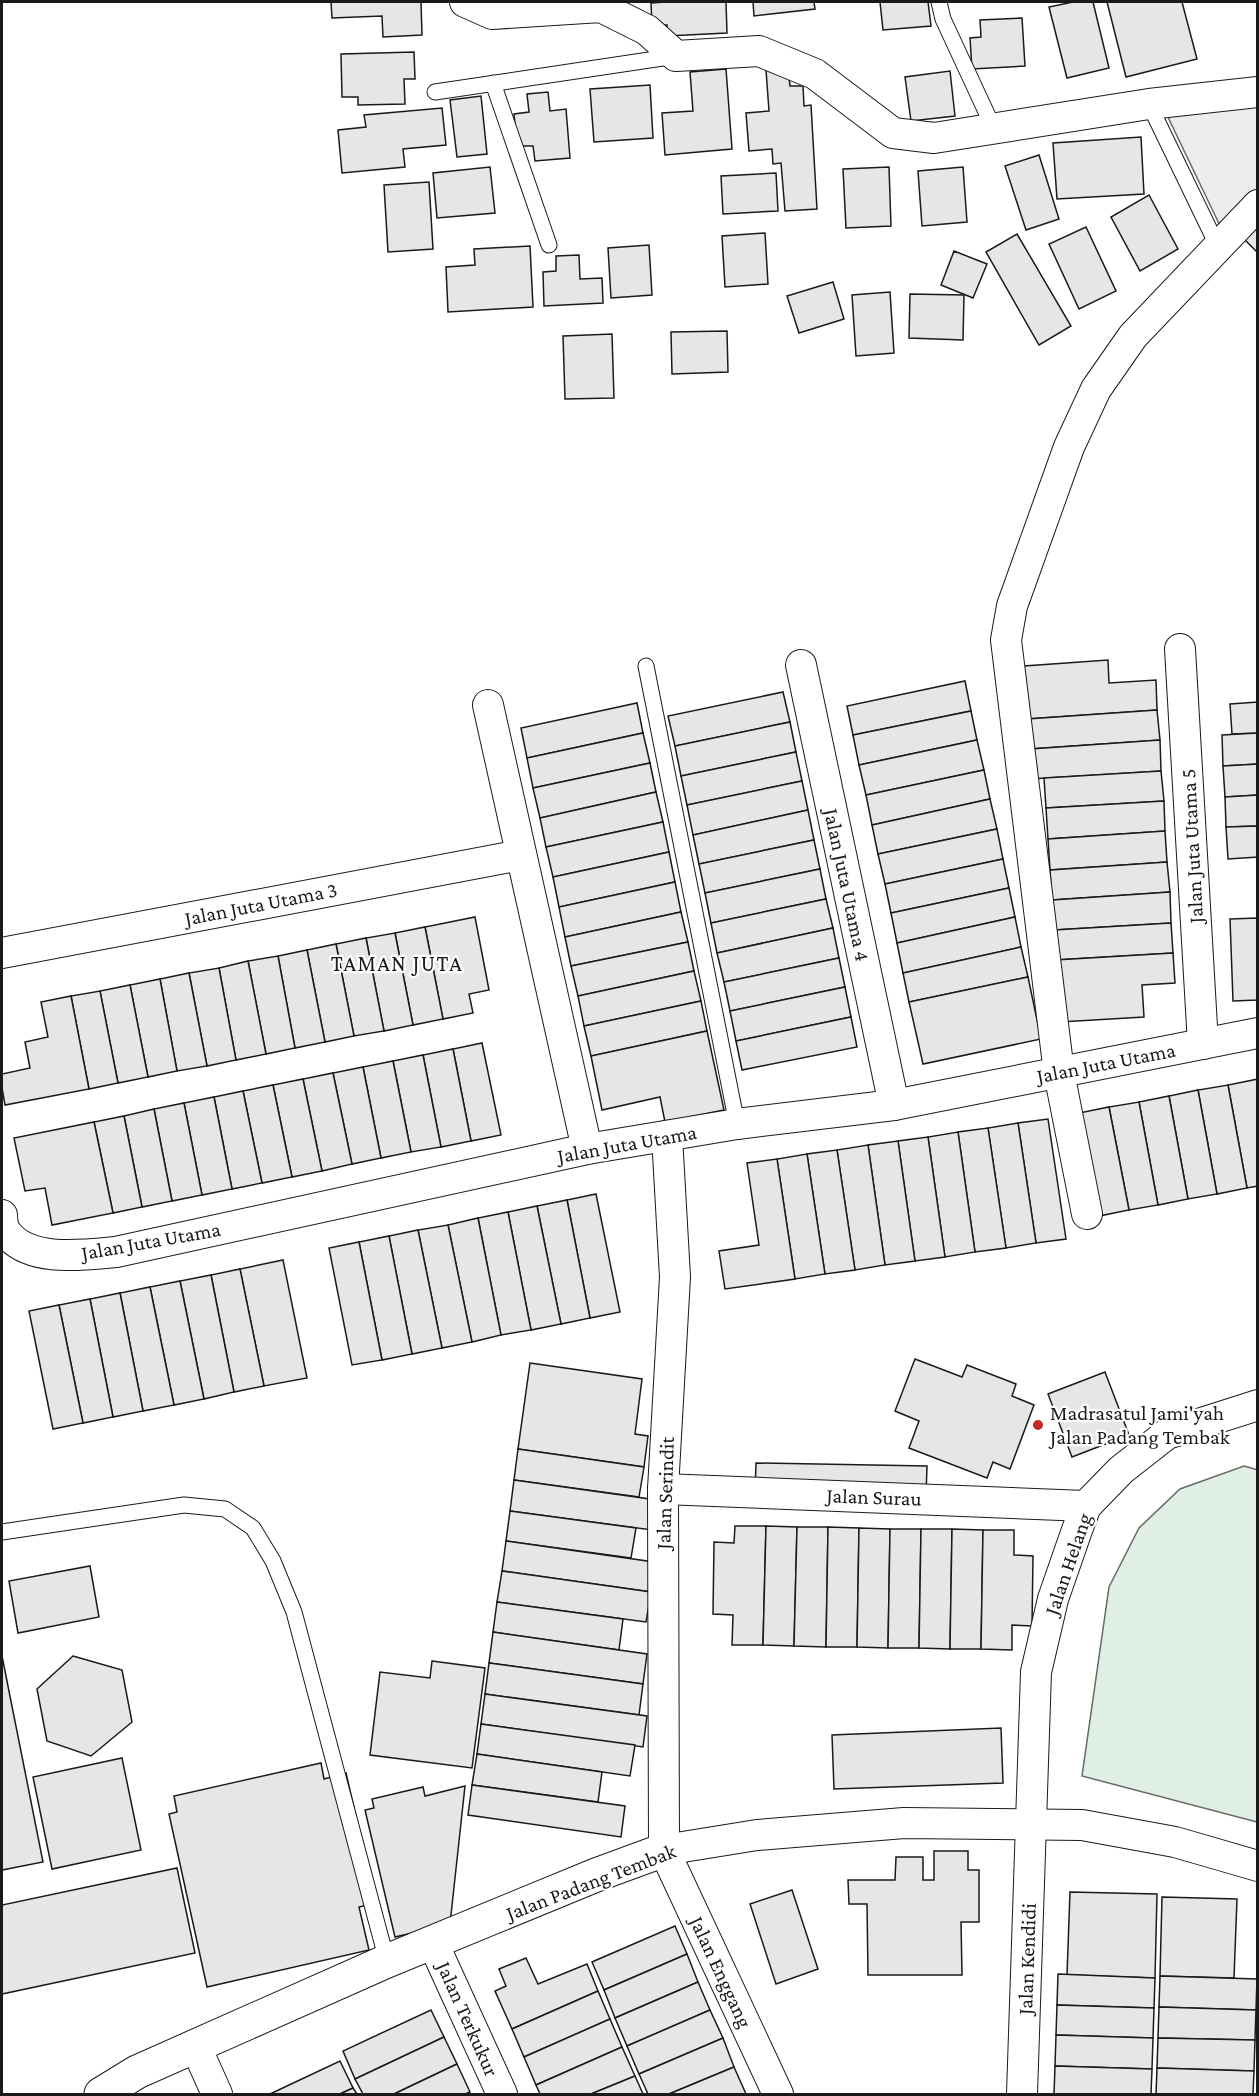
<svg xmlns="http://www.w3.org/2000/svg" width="1259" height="2096" viewBox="0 0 1259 2096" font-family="'Crimson Pro',serif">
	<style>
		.green { fill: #e0efe3; stroke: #6a6a6a; stroke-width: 1.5 }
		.parking { fill: #ededed; stroke: #6a6a6a; stroke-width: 1.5 }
		.building { fill: #e6e6e6; stroke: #1a1a1a; stroke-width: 1.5 }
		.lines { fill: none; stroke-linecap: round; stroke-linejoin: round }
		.lane-casing { stroke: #1a1a1a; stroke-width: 17 }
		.street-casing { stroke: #1a1a1a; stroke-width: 32 }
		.secondary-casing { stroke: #1a1a1a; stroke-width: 35 }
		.lane { stroke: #fff; stroke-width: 15 }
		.street { stroke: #fff; stroke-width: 30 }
		.secondary { stroke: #fff; stroke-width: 33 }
		.poi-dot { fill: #c62828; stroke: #fff; stroke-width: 2 }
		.labels { text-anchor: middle; stroke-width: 4.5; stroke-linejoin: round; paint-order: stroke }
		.street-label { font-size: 21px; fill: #1a1a1a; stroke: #fff }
		.poi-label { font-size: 21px; fill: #1a1a1a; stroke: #fff; text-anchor: start }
		.neighbourhood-label { font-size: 22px; letter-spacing: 1.5px; fill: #1a1a1a; stroke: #fff }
	</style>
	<rect width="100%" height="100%" fill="#fff"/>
	<polygon class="green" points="1244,1466 1258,1470 1257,1822 1082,1776 1109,1587 1139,1528 1180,1489"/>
	<polygon class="parking" points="1257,100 1257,198 1224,234 1167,115"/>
	<g class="building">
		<polygon points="331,2 421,2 422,35 383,37 382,16 332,18"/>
		<polygon points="666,2 726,2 727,33 667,36 667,25 652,25 651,3"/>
		<polygon points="753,2 814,2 815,9 754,16"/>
		<polygon points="880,2 928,2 931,26 883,30"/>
		<polygon points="1073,2 1093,2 1109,68 1067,78 1049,7"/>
		<polygon points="1107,2 1182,2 1197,59 1126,77"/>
		<polygon points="1022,18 1025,66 972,69 970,38 981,37 980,20"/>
		<polygon points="414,52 415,79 404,79 405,104 358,105 358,97 342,97 341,54"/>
		<polygon points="788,68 790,86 803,86 804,106 811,105 817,209 785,211 781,163 773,164 772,149 749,151 746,113 769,111 766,70"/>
		<polygon points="726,69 732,149 665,155 662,113 693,111 690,72"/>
		<polygon points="950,71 955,116 911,121 905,77"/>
		<polygon points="650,85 653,138 594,142 590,89"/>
		<polygon points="548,92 550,111 566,109 570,158 535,161 533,146 517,146 514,114 529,112 527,94"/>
		<polygon points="481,96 487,154 457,157 450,100"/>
		<polygon points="442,108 446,145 403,149 405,167 342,173 338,130 366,127 364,115"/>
		<polygon points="1141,137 1144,194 1057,199 1053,143"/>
		<polygon points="1039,155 1059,219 1026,230 1005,166"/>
		<polygon points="490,167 495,213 437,218 433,173"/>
		<polygon points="889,167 891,226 846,228 843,169"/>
		<polygon points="963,167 967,222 922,226 918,171"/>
		<polygon points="776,173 778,211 723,214 721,176"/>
		<polygon points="429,182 433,249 388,252 384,185"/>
		<polygon points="1149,195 1178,249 1140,271 1111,217"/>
		<polygon points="1258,224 1258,253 1243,238"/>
		<polygon points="1086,227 1116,291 1079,309 1049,244"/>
		<polygon points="765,233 768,284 725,287 722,236"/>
		<polygon points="1017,234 1071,326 1039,345 986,252"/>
		<polygon points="649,245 652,295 611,298 608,248"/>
		<polygon points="530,246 533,307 448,312 446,267 475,265 474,249"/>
		<polygon points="954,251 987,264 973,298 941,285"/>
		<polygon points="579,255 580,279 602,278 603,303 544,306 543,272 556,271 556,256"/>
		<polygon points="833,282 844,319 799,333 787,296"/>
		<polygon points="890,292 894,353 856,356 852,295"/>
		<polygon points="910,294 964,295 963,340 909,338"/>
		<polygon points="727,331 728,372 672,374 671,332"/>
		<polygon points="612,334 614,398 565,399 563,336"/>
		<polygon points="1108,660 1109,683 1156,680 1157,710 1027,719 1024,666"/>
		<polygon points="965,681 971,711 853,735 847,706"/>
		<polygon points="783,692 790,722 675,746 668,716"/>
		<polygon points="1258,702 1258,733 1232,734 1230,704"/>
		<polygon points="637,703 643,733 527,758 521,728"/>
		<polygon points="1157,710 1160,740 1030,749 1027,719"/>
		<polygon points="971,711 977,740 859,765 853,735"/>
		<polygon points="790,722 796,752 681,776 675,746"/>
		<polygon points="643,733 650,763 533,788 527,758"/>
		<polygon points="1258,733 1258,764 1223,766 1222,735"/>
		<polygon points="977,740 984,770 866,795 859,765"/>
		<polygon points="1160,740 1161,771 1031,779 1030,749"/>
		<polygon points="796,752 802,781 687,805 681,776"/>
		<polygon points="650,763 656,792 540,818 533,788"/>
		<polygon points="1258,764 1258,795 1225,797 1223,766"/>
		<polygon points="984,770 990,799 872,825 866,795"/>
		<polygon points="1161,771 1164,801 1046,808 1044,778"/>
		<polygon points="802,781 808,810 693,835 687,805"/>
		<polygon points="656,792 663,822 546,847 540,818"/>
		<polygon points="1258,795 1258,826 1226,827 1225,797"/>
		<polygon points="990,799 997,829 878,854 872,825"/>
		<polygon points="1164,801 1165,831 1048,839 1046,808"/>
		<polygon points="808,810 814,840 699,864 693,835"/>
		<polygon points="663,822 669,852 553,877 546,847"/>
		<polygon points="1258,826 1258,857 1228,859 1226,827"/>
		<polygon points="997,829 1003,859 885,884 878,854"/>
		<polygon points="1165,831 1167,862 1050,870 1048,839"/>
		<polygon points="814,840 820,869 705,893 699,864"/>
		<polygon points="669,852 675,882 559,907 553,877"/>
		<polygon points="1003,859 1009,888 891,913 885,884"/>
		<polygon points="1167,862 1170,892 1052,900 1050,870"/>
		<polygon points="820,869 826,899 711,923 705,893"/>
		<polygon points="675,882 681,912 565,937 559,907"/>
		<polygon points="1009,888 1015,917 897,943 891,913"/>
		<polygon points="1170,892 1171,923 1054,930 1052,900"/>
		<polygon points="826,899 833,928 717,953 711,923"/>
		<polygon points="681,912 688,942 571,966 565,937"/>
		<polygon points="475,917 489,990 469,994 473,1013 443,1019 425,927"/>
		<polygon points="1015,917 1021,947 903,973 897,943"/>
		<polygon points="1258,918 1258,1000 1233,1001 1230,919"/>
		<polygon points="1171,923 1173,953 1055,960 1054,930"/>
		<polygon points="425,927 443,1019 413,1025 395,933"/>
		<polygon points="833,928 839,958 724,982 717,953"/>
		<polygon points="395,933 413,1025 384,1031 366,938"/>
		<polygon points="366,938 384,1031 354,1036 336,944"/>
		<polygon points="688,942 694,971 578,996 571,966"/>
		<polygon points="336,944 354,1036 325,1042 307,950"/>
		<polygon points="1021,947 1028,977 909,1002 903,973"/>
		<polygon points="307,950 325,1042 295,1048 278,956"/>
		<polygon points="1173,953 1175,983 1142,985 1144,1017 1060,1022 1055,960"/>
		<polygon points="278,956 295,1048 266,1054 248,961"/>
		<polygon points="839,958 845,987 730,1011 724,982"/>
		<polygon points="248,961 266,1054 236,1060 219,968"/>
		<polygon points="219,968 236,1060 207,1066 189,973"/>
		<polygon points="694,971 701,1001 584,1026 578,996"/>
		<polygon points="189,973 207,1066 177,1071 160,979"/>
		<polygon points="1028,977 1041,1039 923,1064 909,1002"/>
		<polygon points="160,979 177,1071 148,1077 130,985"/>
		<polygon points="130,985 148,1077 118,1083 100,991"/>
		<polygon points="845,987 851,1017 736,1041 730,1011"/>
		<polygon points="100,991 118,1083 89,1089 71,996"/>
		<polygon points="71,996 89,1089 5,1105 2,1088 2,1074 30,1068 25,1042 48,1037 41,1002"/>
		<polygon points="701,1001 707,1031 591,1056 584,1026"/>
		<polygon points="851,1017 857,1047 742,1070 736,1041"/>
		<polygon points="707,1031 724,1110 665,1122 660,1097 602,1110 591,1056"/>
		<polygon points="482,1043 501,1135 471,1141 453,1049"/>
		<polygon points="453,1049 471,1141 441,1147 423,1055"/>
		<polygon points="423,1055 441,1147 411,1152 393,1061"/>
		<polygon points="393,1061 411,1152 381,1158 363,1067"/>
		<polygon points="363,1067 381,1158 352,1164 333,1073"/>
		<polygon points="333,1073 352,1164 322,1171 303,1079"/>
		<polygon points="303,1079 322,1171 292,1177 273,1085"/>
		<polygon points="1258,1079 1258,1186 1247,1188 1228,1085"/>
		<polygon points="273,1085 292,1177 262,1183 243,1091"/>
		<polygon points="1228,1085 1247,1188 1217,1194 1198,1090"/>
		<polygon points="1198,1090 1217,1194 1188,1199 1169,1096"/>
		<polygon points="243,1091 262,1183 232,1189 214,1097"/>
		<polygon points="1169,1096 1188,1199 1158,1205 1139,1102"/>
		<polygon points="214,1097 232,1189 202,1195 184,1103"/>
		<polygon points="1139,1102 1158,1205 1129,1210 1109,1107"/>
		<polygon points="184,1103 202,1195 172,1201 154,1109"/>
		<polygon points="1109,1107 1129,1210 1099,1216 1079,1113"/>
		<polygon points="154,1109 172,1201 142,1207 124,1116"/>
		<polygon points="124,1116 142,1207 113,1213 94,1122"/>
		<polygon points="1048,1119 1066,1239 1036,1243 1018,1123"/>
		<polygon points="94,1122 113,1213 52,1225 45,1188 25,1191 14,1138"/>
		<polygon points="1018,1123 1036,1243 1006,1248 988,1128"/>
		<polygon points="988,1128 1006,1248 975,1252 958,1132"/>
		<polygon points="958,1132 975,1252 945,1257 928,1137"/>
		<polygon points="928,1137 945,1257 915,1261 898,1141"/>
		<polygon points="898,1141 915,1261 885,1265 868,1145"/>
		<polygon points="868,1145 885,1265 855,1270 837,1150"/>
		<polygon points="837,1150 855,1270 825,1274 807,1154"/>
		<polygon points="807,1154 825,1274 795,1279 777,1159"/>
		<polygon points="777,1159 795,1279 725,1289 719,1251 759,1245 747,1163"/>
		<polygon points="596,1194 620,1312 590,1318 567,1200"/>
		<polygon points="567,1200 590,1318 561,1324 537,1206"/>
		<polygon points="537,1206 561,1324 531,1330 508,1212"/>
		<polygon points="508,1212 531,1330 501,1335 478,1218"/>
		<polygon points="478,1218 501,1335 472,1342 448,1225"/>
		<polygon points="448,1225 472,1342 442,1348 418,1230"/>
		<polygon points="418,1230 442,1348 412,1354 389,1236"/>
		<polygon points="389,1236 412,1354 382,1360 359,1242"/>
		<polygon points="359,1242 382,1360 352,1365 329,1248"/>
		<polygon points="283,1260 307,1378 264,1386 240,1269"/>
		<polygon points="240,1269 264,1386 234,1392 211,1275"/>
		<polygon points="211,1275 234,1392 204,1399 180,1281"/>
		<polygon points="180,1281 204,1399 174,1405 150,1287"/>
		<polygon points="150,1287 174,1405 143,1411 120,1293"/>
		<polygon points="120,1293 143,1411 113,1417 90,1299"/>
		<polygon points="90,1299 113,1417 83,1423 59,1305"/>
		<polygon points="59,1305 83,1423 53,1429 29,1311"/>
		<polygon points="915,1359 962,1377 967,1365 1016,1384 1012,1396 1034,1405 1010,1469 993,1462 987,1478 909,1448 919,1421 895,1411"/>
		<polygon points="530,1363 642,1379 635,1434 648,1436 644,1467 518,1449"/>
		<polygon points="1105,1372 1129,1435 1072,1457 1048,1394"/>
		<polygon points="518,1449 644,1467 639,1497 514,1480"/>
		<polygon points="756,1463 927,1466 926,1496 755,1492"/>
		<polygon points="514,1480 657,1500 652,1530 510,1511"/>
		<polygon points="510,1511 636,1528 631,1558 506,1541"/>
		<polygon points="735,1526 766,1526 763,1645 732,1645 733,1615 713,1614 714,1542 734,1543"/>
		<polygon points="766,1526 797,1527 794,1646 763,1645"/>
		<polygon points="797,1527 828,1527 826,1647 794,1646"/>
		<polygon points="828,1527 859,1528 857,1647 826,1647"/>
		<polygon points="859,1528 890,1529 888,1648 857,1647"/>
		<polygon points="890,1529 921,1529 919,1648 888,1648"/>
		<polygon points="921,1529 952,1529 950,1649 919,1648"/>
		<polygon points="952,1529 983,1530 981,1649 950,1649"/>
		<polygon points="983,1530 1014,1530 1014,1555 1033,1556 1032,1626 1012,1625 1012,1650 981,1649"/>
		<polygon points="506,1541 654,1562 651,1592 502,1571"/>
		<polygon points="90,1566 99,1617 18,1633 9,1581"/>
		<polygon points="502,1571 651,1592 646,1622 497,1602"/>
		<polygon points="497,1602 623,1619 619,1650 493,1632"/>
		<polygon points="493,1632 647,1654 643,1684 489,1663"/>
		<polygon points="2,1656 43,1862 2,1870"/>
		<polygon points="73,1656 122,1670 132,1722 91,1756 47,1741 37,1689"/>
		<polygon points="432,1661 485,1668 472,1768 370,1755 380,1672 430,1678"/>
		<polygon points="489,1663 643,1684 639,1715 485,1694"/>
		<polygon points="485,1694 647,1716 643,1747 481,1724"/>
		<polygon points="481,1724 635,1745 630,1776 477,1754"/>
		<polygon points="1001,1728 1003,1783 834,1789 832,1735"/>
		<polygon points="477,1754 602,1772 598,1802 472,1785"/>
		<polygon points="122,1758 141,1850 52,1869 33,1777"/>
		<polygon points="321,1763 324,1779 346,1773 376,1903 359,1907 369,1950 207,1987 169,1814 177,1812 174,1796"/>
		<polygon points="472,1785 625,1806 621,1837 468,1815"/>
		<polygon points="465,1786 450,1924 395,1937 365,1810 374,1808 372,1799 423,1787 425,1796"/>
		<polygon points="934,1851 968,1851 968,1870 979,1870 979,1922 961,1922 962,1975 868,1975 867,1904 849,1904 848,1880 895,1880 896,1857 923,1857 923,1880 934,1880"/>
		<polygon points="177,1868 195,1953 2,1994 2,1905"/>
		<polygon points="792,1890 818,1969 776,1984 750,1904"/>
		<polygon points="1070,1892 1157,1894 1155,1978 1067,1975"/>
		<polygon points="1162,1897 1237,1899 1234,1978 1160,1976"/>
		<polygon points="675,1926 687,1954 604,1990 592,1962"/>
		<polygon points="687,1954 698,1982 615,2018 604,1990"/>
		<polygon points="526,1958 538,1984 587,1964 598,1991 512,2029 495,1991 506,1986 499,1969"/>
		<polygon points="1058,1974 1155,1978 1154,2008 1057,2005"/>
		<polygon points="1160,1976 1257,1979 1256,2010 1159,2007"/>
		<polygon points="698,1982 710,2010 627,2046 615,2018"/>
		<polygon points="598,1991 610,2019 524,2057 512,2029"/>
		<polygon points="1057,2005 1154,2008 1153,2038 1056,2035"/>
		<polygon points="1159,2007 1256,2010 1255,2040 1158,2038"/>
		<polygon points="431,2010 444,2037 355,2079 343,2051"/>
		<polygon points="710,2010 723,2038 639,2074 627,2046"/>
		<polygon points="610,2019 622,2047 536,2085 524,2057"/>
		<polygon points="1056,2035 1153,2038 1152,2069 1055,2066"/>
		<polygon points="444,2037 457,2064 394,2094 363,2094 355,2079"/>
		<polygon points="723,2038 734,2067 669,2094 648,2094 639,2074"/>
		<polygon points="1158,2038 1255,2040 1254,2071 1157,2068"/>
		<polygon points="622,2047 635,2076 591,2094 540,2094 536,2085"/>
		<polygon points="340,2061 353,2088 340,2094 270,2094"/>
		<polygon points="457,2064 470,2092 465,2094 394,2094"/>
		<polygon points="1055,2066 1152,2069 1151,2094 1054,2094"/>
		<polygon points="734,2067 746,2094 669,2094"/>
		<polygon points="1157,2068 1254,2071 1253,2094 1156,2094"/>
		<polygon points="635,2076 643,2094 591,2094"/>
		<polygon points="353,2088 357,2094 340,2094"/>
	</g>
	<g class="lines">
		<defs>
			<g id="lane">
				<polyline points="939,2 943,19 994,129"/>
				<polyline points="493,83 549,245"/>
				<polyline points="435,92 676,56"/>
				<polyline points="1149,104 1218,247"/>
				<polyline points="646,666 737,1124"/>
				<polyline points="2,1532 184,1505 225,1509 253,1528 273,1561 294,1612 387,1961"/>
			</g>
			<g id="street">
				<polyline points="465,2 492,14 601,7 647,30 676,56 759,51 815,74 893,133 934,138 1149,104 1258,92"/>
				<polyline points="1180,649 1203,1044"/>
				<polyline points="801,665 894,1105"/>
				<polyline points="488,705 587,1149"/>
				<polyline points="2,953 521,855"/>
				<polyline points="667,1136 675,1277 663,1489 664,1850 778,2094"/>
				<polyline points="1087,1214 1059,1073 1006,640 1012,606 1069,447 1096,389 1133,336 1258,205"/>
				<path d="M 2,1215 C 2,1220 3,1228 6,1232 C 28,1263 83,1255 116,1252 L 587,1149 L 737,1124 L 894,1105 L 1258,1033"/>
				<polyline points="663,1489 1086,1506"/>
				<polyline points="664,1850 757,1835 904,1823 1082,1825 1175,1842 1258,1866"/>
				<polyline points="433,1943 502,2094"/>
				<polyline points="195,2045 217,2094"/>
				<polyline points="1022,2094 1036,1672 1053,1599 1077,1530 1086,1506 1121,1470 1167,1434 1258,1405"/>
			</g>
			<polyline id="secondary" points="101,2094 137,2072 387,1961 596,1875 664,1850"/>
		</defs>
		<use href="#lane" class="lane-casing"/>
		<use href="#street" class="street-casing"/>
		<use href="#secondary" class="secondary-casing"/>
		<use href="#lane" class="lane"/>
		<use href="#street" class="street"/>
		<use href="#secondary" class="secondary"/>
	</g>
	<circle class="poi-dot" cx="1038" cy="1425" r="6"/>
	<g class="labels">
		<g class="street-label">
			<text transform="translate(1192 846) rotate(-93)" y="7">Jalan Juta Utama 5</text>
			<text transform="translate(847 885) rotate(78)" y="7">Jalan Juta Utama 4</text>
			<text transform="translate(261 904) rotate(-11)" y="7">Jalan Juta Utama 3</text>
			<text transform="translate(1106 1063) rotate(-11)" y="7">Jalan Juta Utama</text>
			<text transform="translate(627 1144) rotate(-10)" y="7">Jalan Juta Utama</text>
			<text transform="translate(151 1241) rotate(-10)" y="7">Jalan Juta Utama</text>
			<text transform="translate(665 1493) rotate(-88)" y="7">Jalan Serindit</text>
			<text transform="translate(874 1497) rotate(2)" y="7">Jalan Surau</text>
			<text transform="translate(1068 1564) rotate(-71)" y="7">Jalan Helang</text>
			<text transform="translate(591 1882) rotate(-21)" y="7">Jalan Padang Tembak</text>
			<text transform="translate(1027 1959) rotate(-88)" y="7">Jalan Kendidi</text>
			<text transform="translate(721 1972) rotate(65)" y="7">Jalan Enggang</text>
			<text transform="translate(468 2019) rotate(66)" y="7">Jalan Terkukur</text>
		</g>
		<g class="poi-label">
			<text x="1050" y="1420">Madrasatul Jami'yah<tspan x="1050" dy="24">Jalan Padang Tembak</tspan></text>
		</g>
		<g class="neighbourhood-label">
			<text x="397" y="971">TAMAN JUTA</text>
		</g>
	</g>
	<rect width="1259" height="2096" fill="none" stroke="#1a1a1a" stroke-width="6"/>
</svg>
